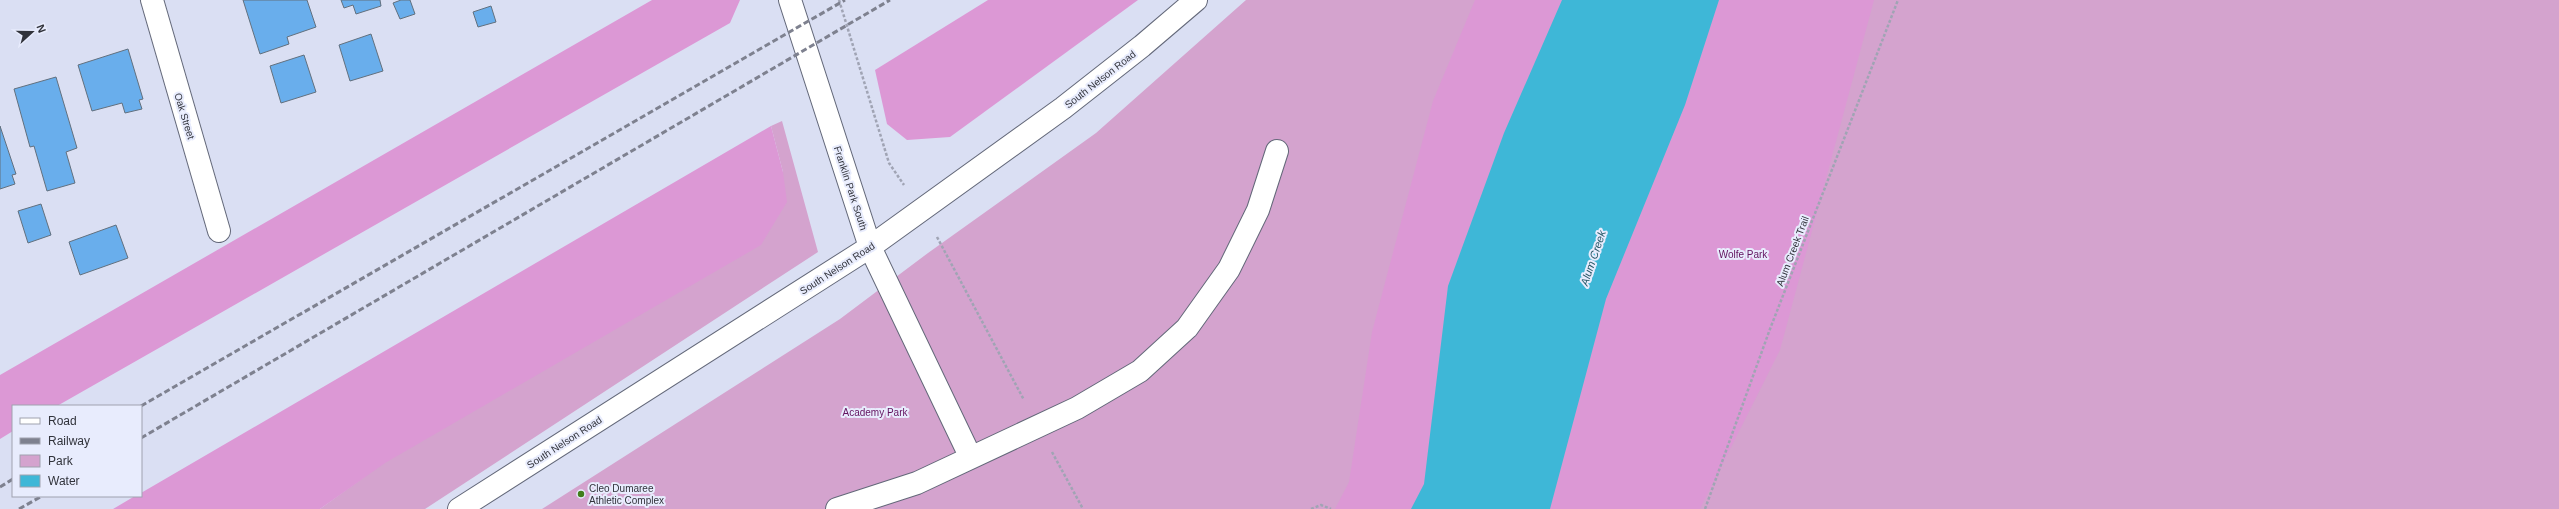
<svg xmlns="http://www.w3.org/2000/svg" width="2559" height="509" viewBox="0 0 2559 509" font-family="Arial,sans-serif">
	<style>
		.green { fill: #d4a3ce }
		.forest { fill: #dc98d5 }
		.water { fill: #3eb7d7 }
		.building { fill: #69aeec; stroke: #62707e }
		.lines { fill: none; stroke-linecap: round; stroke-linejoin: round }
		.minor-casing { stroke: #636879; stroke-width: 24 }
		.major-casing { stroke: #636879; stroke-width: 24 }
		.path { stroke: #a0a4b4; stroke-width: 2.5; stroke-dasharray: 3 2; stroke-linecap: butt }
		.minor { stroke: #fff; stroke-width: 22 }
		.major { stroke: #fff; stroke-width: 22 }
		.rail { stroke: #7e818f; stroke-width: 3; stroke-dasharray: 6 3; stroke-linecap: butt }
		.poi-dot { fill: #417e1b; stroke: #e8ecfd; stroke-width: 1.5 }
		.labels { text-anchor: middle; stroke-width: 4; stroke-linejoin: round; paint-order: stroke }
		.street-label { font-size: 10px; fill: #31333b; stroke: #e8ecfd }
		.park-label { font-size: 10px; fill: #62115e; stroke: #e8ecfd }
		.poi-label { font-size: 10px; fill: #31333b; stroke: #e8ecfd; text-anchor: start }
		.water-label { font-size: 11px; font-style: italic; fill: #265866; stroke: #e8ecfd }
	</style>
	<rect width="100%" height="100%" fill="#dadff3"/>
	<g class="green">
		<polygon points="1246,0 2559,0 2559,509 542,509 840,319 928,253 1096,133"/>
		<polygon points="782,121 818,252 425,509 320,509 783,172 771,126"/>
	</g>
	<g class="forest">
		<polygon points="652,0 740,0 730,23 57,406 13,406 13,431 0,439 0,375"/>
		<polygon points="988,0 1138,0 950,137 907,140 887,124 875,70"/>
		<polygon points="1475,0 1562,0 1504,133 1448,286 1424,484 1411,509 1335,509 1349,482 1372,332 1433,101"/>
		<polygon points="1719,0 1874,0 1780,350 1700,509 1550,509 1606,299 1685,105"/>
		<polygon points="771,126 783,172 787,202 761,245 385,463 320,509 113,509 135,496 141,496 141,493"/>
	</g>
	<polygon class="water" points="1562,0 1719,0 1685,105 1606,299 1550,509 1411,509 1424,484 1448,286 1504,133"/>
	<g class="building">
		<polygon points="243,0 307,0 316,27 287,37 289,44 260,54"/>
		<polygon points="341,0 380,0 381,6 356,14 353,5 344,8"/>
		<polygon points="401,0 410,0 415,14 400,19 393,3"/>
		<polygon points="491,6 496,22 478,27 473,12"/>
		<polygon points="371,34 383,71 350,81 339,45"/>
		<polygon points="128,49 143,99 139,100 142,109 125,113 122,103 92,111 78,65"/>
		<polygon points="304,55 316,92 281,103 270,66"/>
		<polygon points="56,77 77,148 66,152 75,183 47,191 34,146 30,147 14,89"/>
		<polygon points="0,126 16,174 12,175 15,184 0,189"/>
		<polygon points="41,204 51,235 28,243 18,211"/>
		<polygon points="116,225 128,258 80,275 69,242"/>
	</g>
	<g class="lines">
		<defs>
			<g id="minor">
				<polyline points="152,0 219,231"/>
				<polyline points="790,0 870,247 970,456"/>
				<polyline points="837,509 917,483 1077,408 1140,371 1187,328 1229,269 1258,210 1277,151"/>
			</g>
			<polyline id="major" points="459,509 870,247 1063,108 1142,46 1196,0"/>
		</defs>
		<use href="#minor" class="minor-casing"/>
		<use href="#major" class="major-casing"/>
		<g class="path">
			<polyline points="839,0 889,163 904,185"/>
			<polyline points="937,237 1024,400"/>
			<polyline points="1052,452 1083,509"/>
			<polyline points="1311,509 1321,505 1331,509"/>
			<polyline points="1705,509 1770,329 1898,0"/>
		</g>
		<use href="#minor" class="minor"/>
		<use href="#major" class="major"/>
		<g class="rail">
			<polyline points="141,406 845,0"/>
			<polyline points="141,438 890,0"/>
			<polyline points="0,487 13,479"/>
			<polyline points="19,509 42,496"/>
		</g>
	</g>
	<circle class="poi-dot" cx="581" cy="494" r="4"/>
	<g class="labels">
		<g class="street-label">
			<text transform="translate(1100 79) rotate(-38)" y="4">South Nelson Road</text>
			<text transform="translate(185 116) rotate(73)" y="4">Oak Street</text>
			<text transform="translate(851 188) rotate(72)" y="4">Franklin Park South</text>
			<text transform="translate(1792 251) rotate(-69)" y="4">Alum Creek Trail</text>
			<text transform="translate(837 268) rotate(-33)" y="4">South Nelson Road</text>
			<text transform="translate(564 442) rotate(-33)" y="4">South Nelson Road</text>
		</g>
		<g class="park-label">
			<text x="1743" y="258">Wolfe Park</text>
			<text x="875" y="416">Academy Park</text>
		</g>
		<g class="poi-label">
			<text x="589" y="492">Cleo Dumaree<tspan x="589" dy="12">Athletic Complex</tspan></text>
		</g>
		<g class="water-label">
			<text transform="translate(1593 258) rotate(-71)" y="4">Alum Creek</text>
		</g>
	</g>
	<rect x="12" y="405" width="130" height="92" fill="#e8ecfd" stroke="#9fa2af"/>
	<rect x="20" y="418" width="20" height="6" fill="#ffffff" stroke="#9fa2af"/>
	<text x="48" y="425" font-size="12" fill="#31333b">Road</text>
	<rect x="20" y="438" width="20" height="6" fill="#7e818f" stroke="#9fa2af"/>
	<text x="48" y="445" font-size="12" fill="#31333b">Railway</text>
	<rect x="20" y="455" width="20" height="12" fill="#d4a3ce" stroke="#9fa2af"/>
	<text x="48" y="465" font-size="12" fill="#31333b">Park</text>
	<rect x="20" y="475" width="20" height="12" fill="#3eb7d7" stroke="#9fa2af"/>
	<text x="48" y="485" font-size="12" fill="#31333b">Water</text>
	<g transform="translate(32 32) rotate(69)" stroke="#e8ecfd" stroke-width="3" paint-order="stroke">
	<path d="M0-3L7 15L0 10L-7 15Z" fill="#31333b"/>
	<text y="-6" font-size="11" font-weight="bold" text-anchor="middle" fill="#31333b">N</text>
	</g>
</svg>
